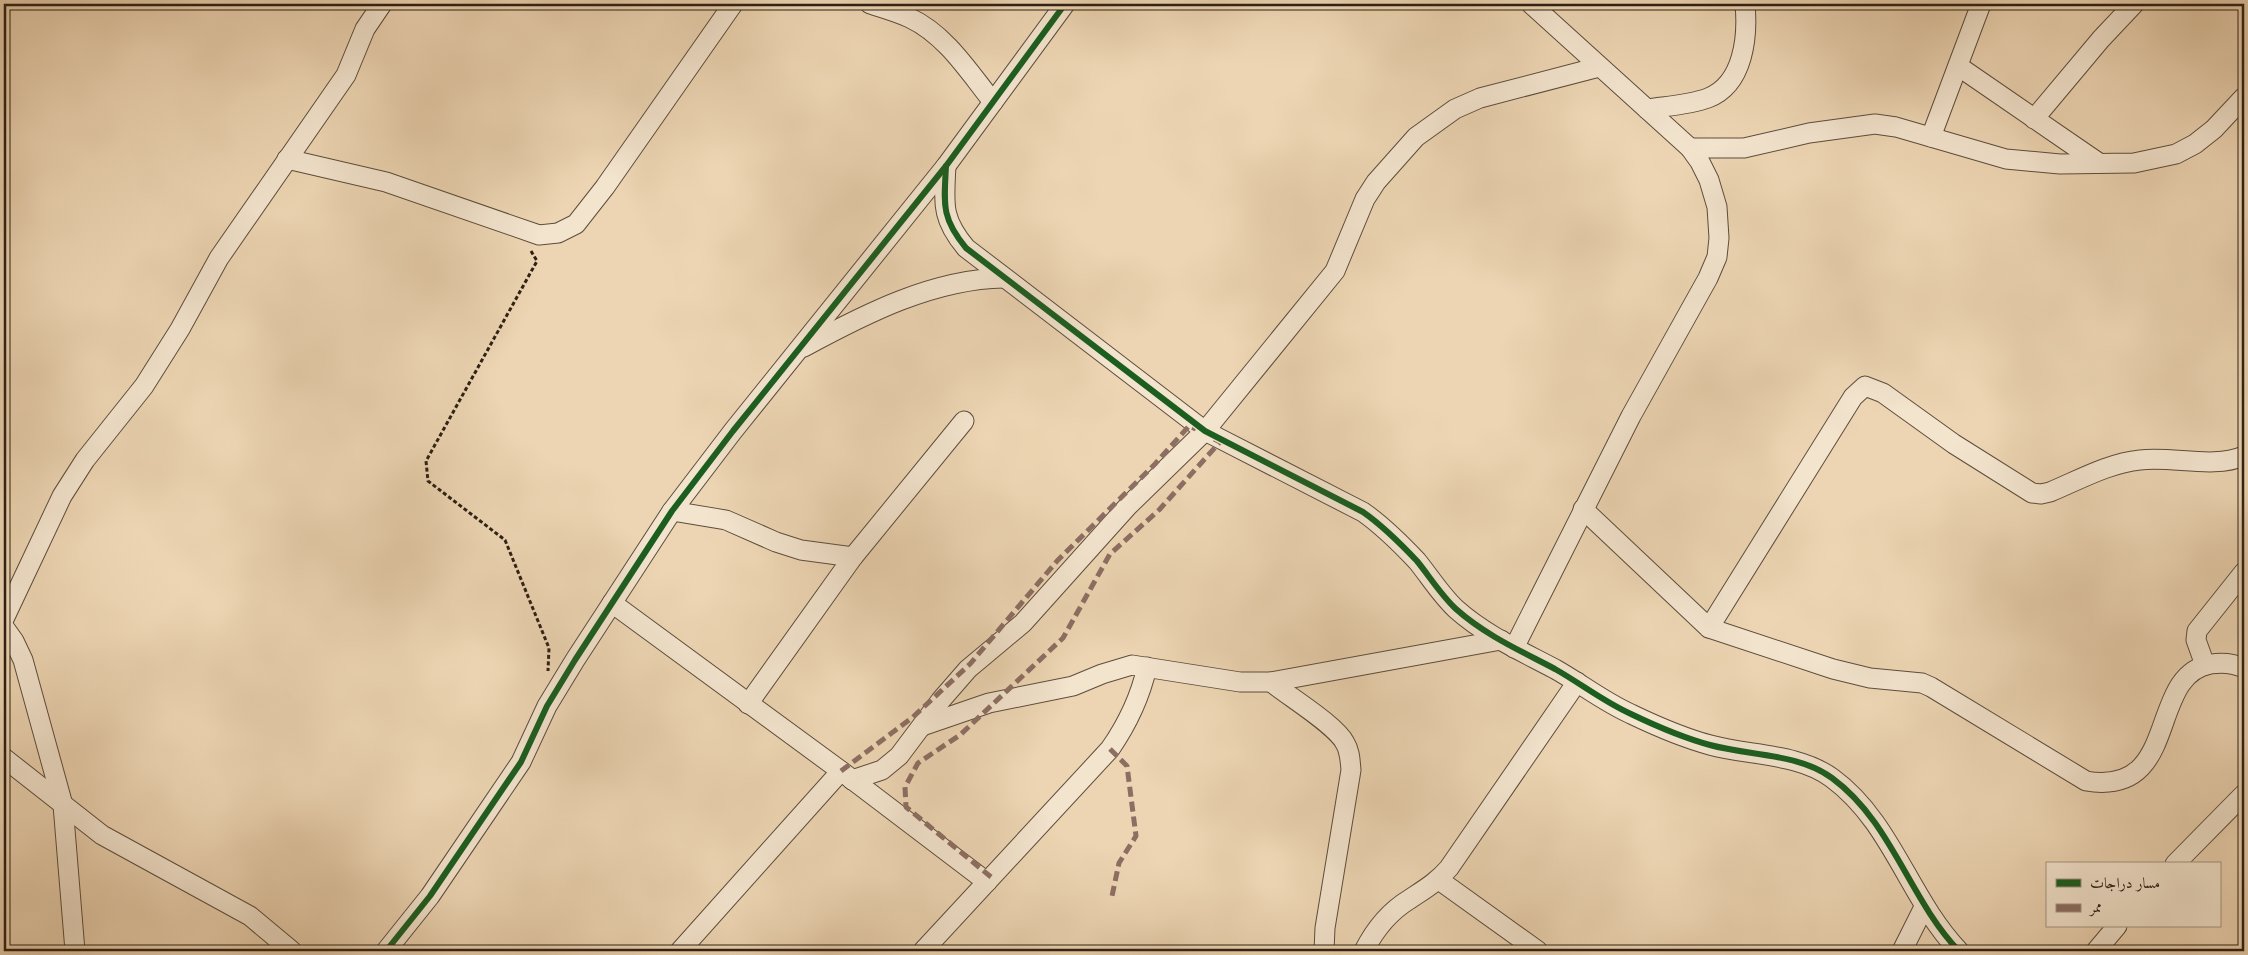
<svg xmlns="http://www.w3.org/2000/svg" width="2248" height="955" viewBox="0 0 2248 955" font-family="'Libre Caslon Text',Amiri,serif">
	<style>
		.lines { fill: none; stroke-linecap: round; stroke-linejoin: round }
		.minor-casing { stroke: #5d4d3c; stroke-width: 21 }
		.path { stroke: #2d2014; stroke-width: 3; stroke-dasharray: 4 2.5; stroke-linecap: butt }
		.minor { stroke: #f3e4ce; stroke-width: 19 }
		.quiet { stroke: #8d6e63; stroke-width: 5; stroke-dasharray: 10 5; stroke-linecap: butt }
		.cycleway-casing { stroke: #f3e4ce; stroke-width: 9 }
		.cycleway { stroke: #1b5e20; stroke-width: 6 }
	</style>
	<rect width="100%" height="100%" fill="#edd5b3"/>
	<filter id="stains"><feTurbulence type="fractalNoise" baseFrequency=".004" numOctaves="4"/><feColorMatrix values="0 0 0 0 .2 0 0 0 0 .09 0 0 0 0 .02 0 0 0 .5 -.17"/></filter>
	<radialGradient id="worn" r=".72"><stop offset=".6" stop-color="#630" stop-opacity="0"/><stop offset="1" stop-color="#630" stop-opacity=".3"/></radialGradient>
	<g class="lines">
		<defs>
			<g id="minor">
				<path d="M 870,4 C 883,8 897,12 910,18 C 946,35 969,72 993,102"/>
				<polyline points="1958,66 2099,163"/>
				<path d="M 1647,109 C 1667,106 1689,105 1708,98 C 1744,84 1748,36 1745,4"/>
				<polyline points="2034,119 2101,39 2134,4"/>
				<polyline points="1931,137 1981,4"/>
				<polyline points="1690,148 1744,148 1809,133 1875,124 1896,127 2006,159 2060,164 2134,163 2176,154 2195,144 2214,129 2244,97"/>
				<polyline points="287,159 386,182 539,235 558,233 576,224 605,187 733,4"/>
				<path d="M 946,166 C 944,204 941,218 966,248 L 1205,431 L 1363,512 C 1383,526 1400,543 1417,561 C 1430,577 1441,595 1456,609 C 1485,635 1521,651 1555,669 C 1580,683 1604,702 1631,714 C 1656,726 1684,738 1710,745 C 1750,756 1798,753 1832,778 C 1892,822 1909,899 1959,951"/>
				<path d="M 804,347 C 865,314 933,279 1004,278"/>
				<path d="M 1583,509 L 1709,628 L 1833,669 L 1870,678 L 1922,683 L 1931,687 L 2086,781 C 2182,797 2146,675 2211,664 C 2224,662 2233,663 2244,668"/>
				<polyline points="672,511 726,520 776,542 801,550 853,557"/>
				<polyline points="612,603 841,771 987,882"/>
				<polyline points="4,619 62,496 85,460 144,386 180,329 219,258 346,75 365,29 382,4"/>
				<polyline points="4,627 14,641 23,660 63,805 75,951"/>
				<path d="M 1709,628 L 1853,397 L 1865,386 L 1883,393 L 1954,444 L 2032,493 L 2041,494 L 2050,492 C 2079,480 2109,463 2140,460 C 2174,456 2213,469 2244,456"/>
				<polyline points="1514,648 1631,416 1708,278 1717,257 1719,238 1717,207 1709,180 1700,162 1690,148 1531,4"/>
				<polyline points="2205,665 2196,640 2197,631 2244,572"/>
				<path d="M 1271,682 C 1288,696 1336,725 1345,743 C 1350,751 1350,760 1351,770 L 1325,928 L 1324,951"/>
				<polyline points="748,704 853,557 964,421"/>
				<polyline points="922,726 989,703 1073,686 1102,674 1132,665 1240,682 1271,682 1501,640"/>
				<polyline points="4,758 102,835 250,916 292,951"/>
				<polyline points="852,780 882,770 899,756 941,700 968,669 1023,623 1128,506 1205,431 1335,271 1365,199 1376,182 1416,137 1455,109 1480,98 1599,67"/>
				<polyline points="2175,864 2244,794"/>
				<polyline points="1439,880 1538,951"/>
				<polyline points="386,951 430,896 521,762 547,706 575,660 672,511 733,431 946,166 1065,4"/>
				<polyline points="680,951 841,771"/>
				<path d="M 923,951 L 1110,749 C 1128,723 1140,698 1147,667"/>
				<path d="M 1364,951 C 1374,931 1390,911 1410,899 C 1425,889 1437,882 1449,868 L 1577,682"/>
				<polyline points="1902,951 1924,907"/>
				<polyline points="2096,951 2117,926"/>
			</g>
		</defs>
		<use href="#minor" class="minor-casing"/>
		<polyline class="path" points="531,251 537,261 426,461 428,481 505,540 549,648 548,671"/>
		<use href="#minor" class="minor"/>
		<g class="quiet">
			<polyline points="1110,749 1127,766 1136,836 1119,863 1112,896"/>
			<polyline points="841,771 913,717 970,664 1057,561 1155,464 1189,426 1196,429"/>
			<polyline points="991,877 906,807 905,787 918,763 960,735 1063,638 1110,554 1159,510 1220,442 1214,439"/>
		</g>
		<defs>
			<g id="cycleway">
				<path d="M 946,166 C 944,204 941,218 966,248 L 1205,431 L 1363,512 C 1383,526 1400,543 1417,561 C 1430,577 1441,595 1456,609 C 1485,635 1521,651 1555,669 C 1580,683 1604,702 1631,714 C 1656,726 1684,738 1710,745 C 1750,756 1798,753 1832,778 C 1892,822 1909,899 1959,951"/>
				<polyline points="386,951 430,896 521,762 547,706 575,660 672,511 733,431 946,166 1065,4"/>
			</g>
		</defs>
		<use href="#cycleway" class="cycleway-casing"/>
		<use href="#cycleway" class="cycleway"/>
	</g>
	<rect width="2248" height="955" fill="none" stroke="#edd5b3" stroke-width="20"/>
	<rect x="5" y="5" width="2238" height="945" fill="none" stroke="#2d2014" stroke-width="2.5"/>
	<rect x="10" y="10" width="2228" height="935" fill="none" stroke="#2d2014"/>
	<rect x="2046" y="862" width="175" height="65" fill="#f3e4ce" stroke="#a49684"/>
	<rect x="2056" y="879" width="25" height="8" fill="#1b5e20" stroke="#a49684"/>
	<text x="2090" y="888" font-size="15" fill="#2d2014">مسار دراجات</text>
	<rect x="2056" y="904" width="25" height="8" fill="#8d6e63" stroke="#a49684"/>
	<text x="2090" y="912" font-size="15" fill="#2d2014">ممر</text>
	<rect width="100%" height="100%" filter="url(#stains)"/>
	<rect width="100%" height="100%" fill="url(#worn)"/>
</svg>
